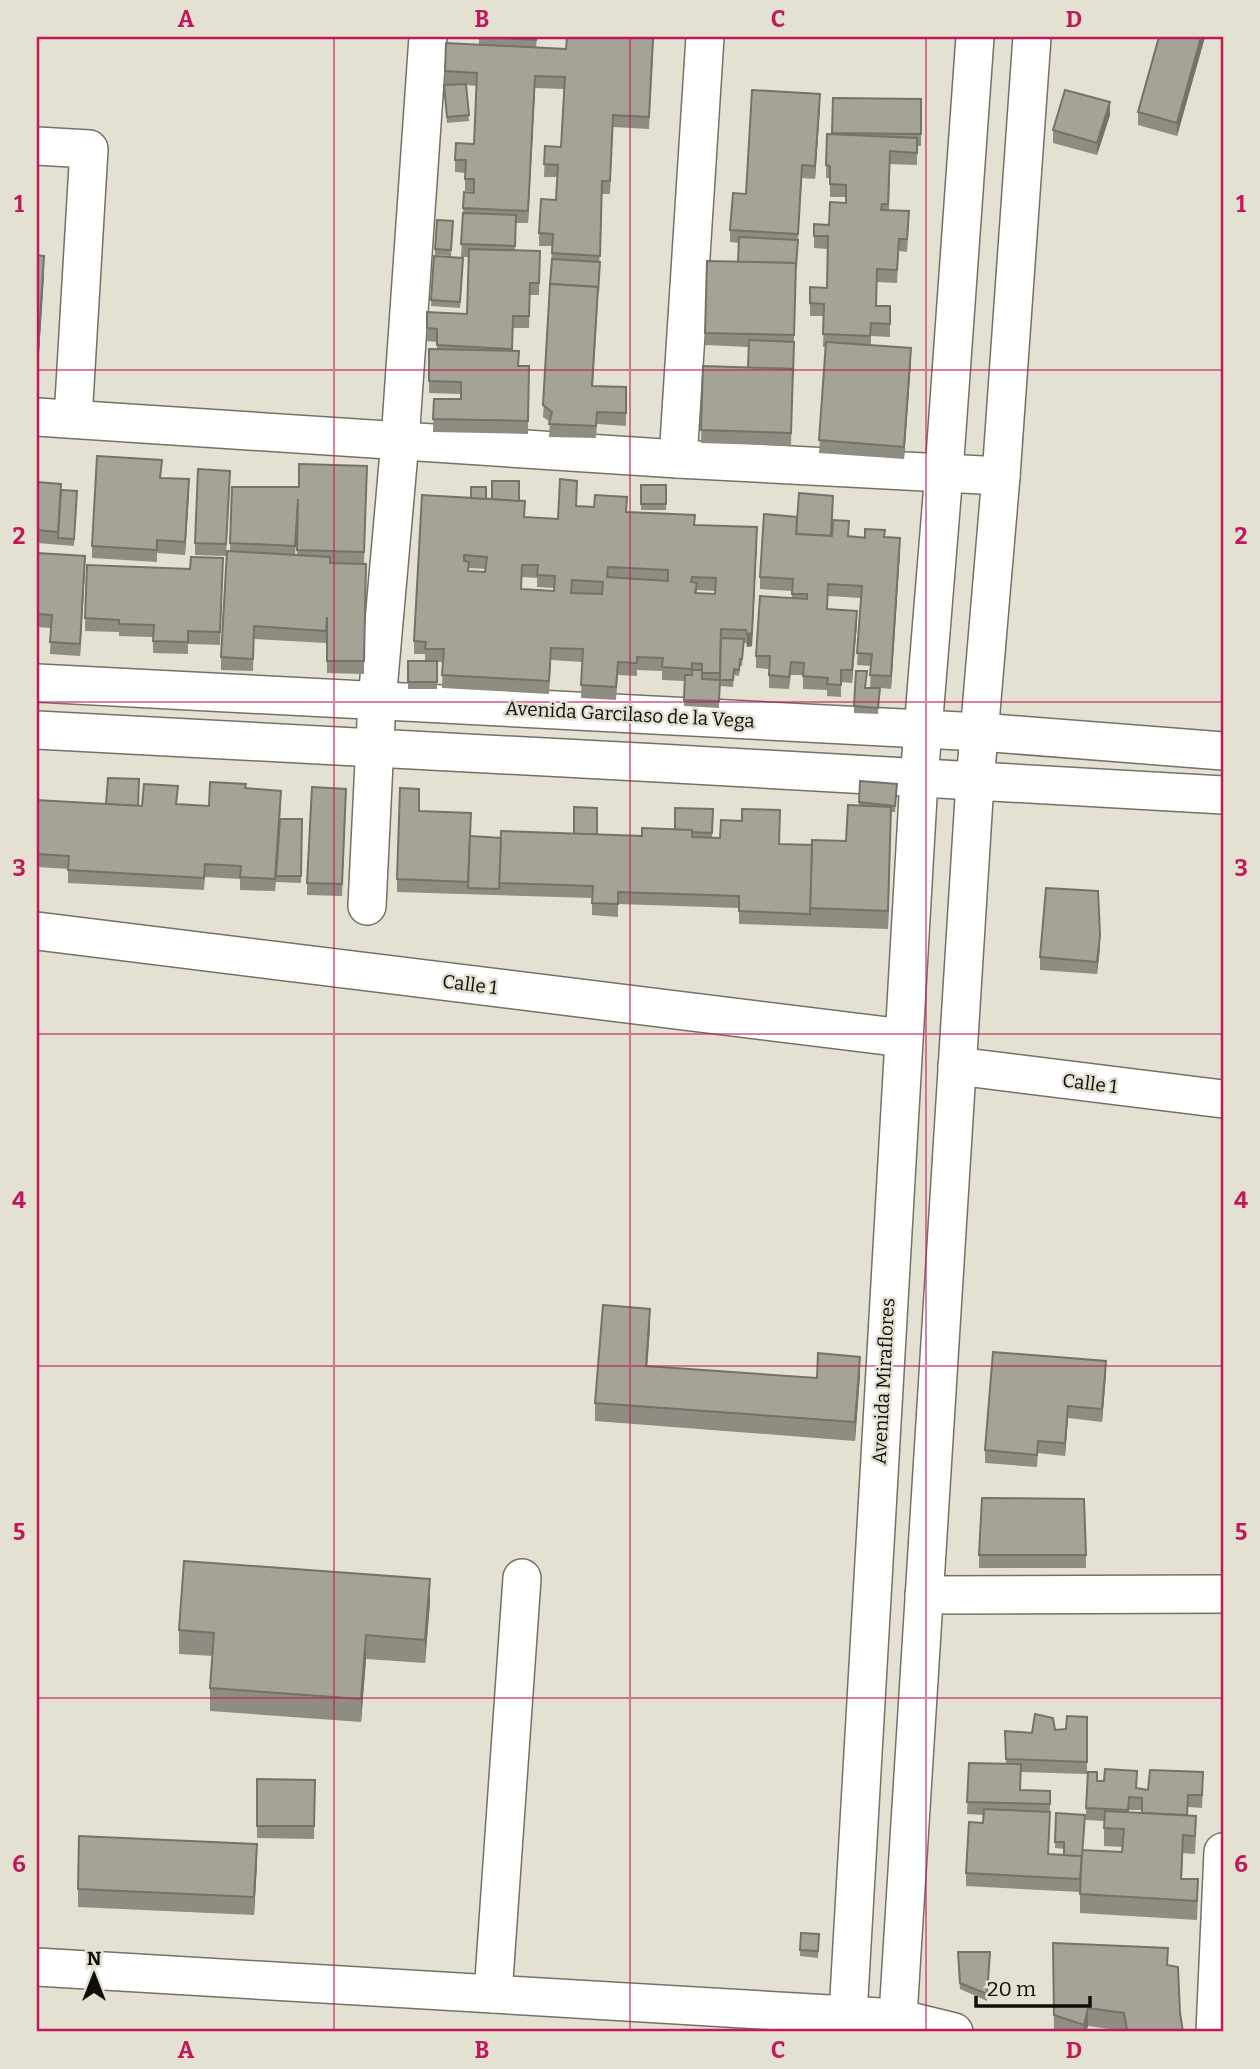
<svg xmlns="http://www.w3.org/2000/svg" width="1260" height="2069" viewBox="0 0 1260 2069" font-family="Bitter,serif">
	<style>
		.lines { fill: none; stroke-linecap: round; stroke-linejoin: round }
		.minor-casing { stroke: #747165; stroke-width: 40 }
		.minor { stroke: #fff; stroke-width: 37 }
		.wall { fill: #8f8c81; fill-rule: evenodd }
		.shaded-wall { fill: #747269 }
		.building { fill: #a6a396; stroke: #747269; stroke-width: 2; fill-rule: evenodd }
		.grid { fill: none; stroke: #c2185b; stroke-width: 2; stroke-opacity: 0.55 }
		.labels { text-anchor: middle; stroke-width: 5; stroke-linejoin: round; paint-order: stroke }
		.street-label { font-size: 19px; fill: #0f0e0a; stroke: #e4e0d2 }
		.neatline { fill: none; stroke: #c2185b; stroke-width: 2.5 }
		.grid-label { font-size: 23px; text-anchor: middle; font-weight: bold; fill: #c2185b }
	</style>
	<rect width="100%" height="100%" fill="#e4e0d2"/>
	<g class="lines">
		<defs>
			<g id="minor">
				<polyline points="37,146 89,149 73,419"/>
				<polyline points="37,417 678,459 1001,476"/>
				<polyline points="678,459 705,37"/>
				<polyline points="37,683 980,732 1223,751"/>
				<path d="M 37,730 C 432,748 828,774 1223,795"/>
				<polyline points="367,906 377,701 400,441 428,37"/>
				<polyline points="37,931 903,1038"/>
				<polyline points="957,1066 1223,1099"/>
				<polyline points="924,1595 1223,1594"/>
				<polyline points="37,1967 897,2018 954,2032"/>
				<polyline points="493,1994 522,1578"/>
				<polyline points="847,2032 919,779 944,472 975,37"/>
				<polyline points="897,2032 975,782 1001,476 1032,37"/>
				<polyline points="1215,2032 1223,1852"/>
			</g>
		</defs>
		<use href="#minor" class="minor-casing"/>
		<use href="#minor" class="minor"/>
	</g>
	<g class="wall">
		<polygon points="479,37 537,37 536,48 566,49 654,37 649,129 613,127 610,194 602,194 598,299 593,386 626,387 626,426 597,424 596,438 549,437 550,422 543,417 552,246 539,246 539,233 556,200 558,177 544,177 545,146 561,147 564,89 535,88 528,223 516,223 515,250 540,251 539,295 530,295 529,328 513,328 512,351 519,366 529,366 528,434 433,432 434,399 461,399 461,394 429,393 429,349 437,349 437,342 427,341 427,312 467,314 469,257 461,257 463,213 464,192 474,192 465,191 465,173 455,172 455,160 474,144 477,86 466,85 469,121 447,123 444,91 455,84 445,84 445,71 479,44"/>
		<polygon points="1205,37 1177,136 1138,125 1138,112"/>
		<polygon points="833,98 921,99 921,146 917,146 917,165 890,164 889,210 909,223 907,252 899,251 897,283 877,282 876,306 890,306 890,337 871,336 871,345 911,361 904,459 819,453 826,347 823,347 824,316 810,316 810,287 827,288 828,249 814,248 814,224 829,225 846,203 846,197 830,197 830,178 826,178 826,165 832,135"/>
		<polygon points="820,107 815,179 802,178 796,272 791,446 701,443 703,366 748,368 749,347 705,345 707,261 738,262 739,243 730,242 730,230 746,194"/>
		<polygon points="1110,115 1097,155 1053,143 1053,130"/>
		<polygon points="453,221 451,256 435,255 435,249"/>
		<polygon points="37,255 44,274 38,369 37,369"/>
		<polygon points="434,256 463,264 460,308 431,306"/>
		<polygon points="161,478 189,492 185,555 157,553 157,562 92,558 92,546"/>
		<path d="M 367,479 L 364,563 L 366,564 L 364,674 L 327,673 L 327,629 L 326,643 L 254,639 L 253,671 L 221,670 L 221,657 L 230,551 L 232,487 L 299,487 ZM 298,520 L 297,550 L 297,555 L 295,555 Z"/>
		<polygon points="37,482 77,497 74,546 37,543"/>
		<polygon points="230,483 226,556 195,555 195,543"/>
		<rect x="641" y="485" width="25" height="25"/>
		<path d="M 486,499 L 519,501 L 525,517 L 558,519 L 576,506 L 627,512 L 695,525 L 757,540 L 752,646 L 747,647 L 746,643 L 744,643 L 742,666 L 740,666 L 739,676 L 734,675 L 733,687 L 720,686 L 719,708 L 684,706 L 685,681 L 662,680 L 662,671 L 637,670 L 637,676 L 618,675 L 616,700 L 581,698 L 582,662 L 551,660 L 549,694 L 442,688 L 443,662 L 437,662 L 437,689 L 408,689 L 408,661 L 425,661 L 425,654 L 414,654 L 414,641 ZM 469,568 L 486,569 L 485,572 L 469,571 ZM 522,577 L 537,578 L 537,587 L 554,588 L 554,591 L 521,589 ZM 697,590 L 715,591 L 715,594 L 697,593 Z"/>
		<polygon points="831,536 885,537 900,551 891,689 870,687 871,666 857,665 861,598 828,596 827,609 857,623 852,683 841,682 841,697 827,696 827,690 803,689 803,675 791,675 789,689 769,688 769,669 756,668 756,656 792,598 792,591 760,589 760,577"/>
		<polygon points="37,553 85,568 80,656 50,654 51,628 37,627"/>
		<polygon points="223,558 220,645 188,644 188,654 153,653 153,637 119,636 119,632 85,631 85,618 190,569"/>
		<polygon points="866,688 880,688 878,714 854,713 854,706"/>
		<polygon points="860,781 897,790 895,812 891,812 888,929 739,924 739,908 618,904 618,917 592,915 592,898 397,892 397,879 419,811 470,836 501,838 597,834 642,836 675,830 713,809 712,837 779,844 812,845 846,841 859,805"/>
		<polygon points="246,788 281,804 280,819 302,819 301,883 276,882 275,891 240,890 240,879 205,877 204,890 68,883 68,869 37,867 37,800 138,806 177,804 209,806"/>
		<polygon points="346,802 342,896 307,895 307,883"/>
		<polygon points="1100,948 1097,974 1040,970 1040,957"/>
		<polygon points="650,1327 647,1366 817,1378 860,1375 855,1441 595,1421 595,1403"/>
		<polygon points="1106,1374 1102,1422 1068,1418 1065,1456 1038,1453 1037,1467 985,1463 985,1450"/>
		<rect x="979" y="1555" width="107" height="13"/>
		<polygon points="430,1602 425,1663 366,1659 361,1722 210,1711 210,1688 213,1656 179,1654 179,1630"/>
		<path d="M 1087,1717 L 1087,1774 L 1021,1772 L 1020,1790 L 1050,1791 L 1050,1825 L 1048,1854 L 1064,1855 L 1064,1849 L 1055,1848 L 1056,1813 L 1083,1850 L 1122,1852 L 1123,1847 L 1104,1846 L 1104,1821 L 1086,1820 L 1086,1808 L 1097,1781 L 1148,1790 L 1203,1785 L 1202,1808 L 1188,1807 L 1187,1816 L 1196,1834 L 1195,1854 L 1183,1853 L 1182,1879 L 1198,1898 L 1197,1920 L 1080,1913 L 1080,1892 L 966,1886 L 966,1873 L 983,1823 L 984,1815 L 967,1814 L 969,1763 L 1006,1764 L 1005,1731 L 1032,1733 L 1066,1729 ZM 1129,1810 L 1142,1810 L 1142,1813 L 1129,1812 Z"/>
		<polygon points="257,1779 315,1780 314,1839 257,1838"/>
		<polygon points="257,1862 254,1915 78,1907 78,1889"/>
		<polygon points="801,1933 819,1934 818,1958 800,1956"/>
		<polygon points="1053,1943 1168,1965 1180,2013 1183,2032 1124,2032 1124,2031 1088,2026 1086,2032 1054,2032"/>
		<polygon points="958,1952 990,1952 987,2001 960,1989"/>
	</g>
	<g class="shaded-wall">
		<polygon points="1201,37 1205,37 1177,136 1177,123"/>
		<polygon points="535,76 535,88 528,223 528,211"/>
		<polygon points="820,94 820,107 815,179 815,166"/>
		<polygon points="1110,102 1110,115 1097,155 1097,143"/>
		<polygon points="44,256 44,274 38,369 38,351"/>
		<polygon points="911,348 911,361 904,459 904,447"/>
		<polygon points="189,479 189,492 185,555 185,542"/>
		<polygon points="900,538 900,551 891,689 891,676"/>
		<polygon points="757,540 752,646 747,647 747,634"/>
		<polygon points="85,556 85,568 80,656 80,644"/>
		<polygon points="857,611 857,623 852,683 852,670"/>
		<polygon points="891,807 891,825 888,929 888,911"/>
		<polygon points="1100,935 1100,948 1097,974 1097,962"/>
		<polygon points="650,1309 650,1327 646,1384 646,1366"/>
		<polygon points="860,1357 860,1375 855,1441 855,1422"/>
		<polygon points="1106,1361 1106,1374 1102,1422 1102,1409"/>
		<polygon points="1068,1406 1068,1418 1065,1456 1065,1443"/>
		<polygon points="430,1579 430,1602 425,1663 425,1640"/>
		<polygon points="366,1635 366,1659 361,1722 361,1699"/>
		<polygon points="257,1844 257,1862 254,1915 254,1897"/>
		<polygon points="1088,2008 1088,2026 1086,2032 1084,2032 1084,2025"/>
	</g>
	<g class="building">
		<polygon points="484,37 536,37 536,40"/>
		<polygon points="567,37 653,37 649,117 613,115 610,181 602,181 600,256 552,253 553,234 539,233 541,199 556,200 558,165 544,164 545,146 561,147 565,77 535,76 528,211 463,208 464,192 474,193 474,179 465,179 466,160 455,160 456,143 474,144 477,73 445,71 446,43 566,49"/>
		<polygon points="1159,37 1201,37 1177,123 1138,112"/>
		<polygon points="466,84 469,115 447,117 444,85"/>
		<polygon points="752,90 820,94 815,166 802,165 798,234 730,230 733,193 746,194"/>
		<polygon points="1065,90 1110,102 1097,143 1053,130"/>
		<polygon points="833,98 921,99 921,134 832,133"/>
		<polygon points="827,134 917,138 917,153 890,151 888,204 882,204 881,210 909,211 907,239 899,239 897,270 877,269 876,306 890,306 890,324 871,323 870,336 823,334 824,304 810,303 810,287 827,288 828,236 814,236 814,224 829,225 830,202 846,203 846,185 830,184 830,166 826,165"/>
		<polygon points="463,213 516,215 515,246 461,244"/>
		<polygon points="437,220 453,221 451,250 435,249"/>
		<polygon points="739,237 798,240 796,266 796,263 738,262"/>
		<polygon points="469,249 540,251 539,283 530,283 529,316 513,316 512,349 437,345 437,329 427,328 427,312 467,314"/>
		<polygon points="37,255 44,256 38,351 37,350"/>
		<polygon points="434,256 463,258 460,302 431,300"/>
		<polygon points="552,259 600,262 598,293 598,287 550,284"/>
		<polygon points="707,261 796,263 794,335 705,333"/>
		<polygon points="550,284 598,287 592,386 626,387 626,413 597,412 596,426 549,424 552,412 543,405"/>
		<polygon points="749,340 794,342 793,375 793,369 748,368"/>
		<polygon points="826,342 911,348 904,447 819,440"/>
		<polygon points="429,349 519,351 518,366 529,366 528,421 433,419 434,399 461,399 461,382 429,381"/>
		<polygon points="703,366 793,369 791,433 701,430"/>
		<polygon points="97,456 162,460 160,478 189,479 185,542 157,540 157,550 92,546"/>
		<polygon points="299,464 367,466 364,552 297,550 298,499 295,546 230,543 232,487 299,487"/>
		<polygon points="198,469 230,471 226,544 195,543"/>
		<path d="M 560,479 L 577,481 L 576,506 L 594,507 L 595,495 L 627,497 L 626,512 L 695,515 L 694,525 L 757,527 L 752,633 L 747,634 L 746,630 L 721,629 L 720,673 L 702,673 L 702,664 L 692,663 L 692,669 L 662,667 L 663,658 L 637,657 L 637,663 L 618,662 L 616,687 L 581,685 L 583,649 L 551,648 L 549,681 L 442,675 L 444,649 L 425,649 L 426,642 L 414,641 L 422,495 L 525,501 L 524,517 L 558,519 ZM 464,555 L 487,557 L 485,572 L 468,571 L 469,562 L 464,561 ZM 522,565 L 538,565 L 537,575 L 555,576 L 554,591 L 521,589 ZM 608,567 L 668,570 L 668,581 L 607,577 ZM 692,577 L 716,578 L 715,594 L 695,593 L 697,583 L 691,582 ZM 572,580 L 603,582 L 602,594 L 571,593 Z"/>
		<polygon points="492,481 519,481 519,501 492,499"/>
		<polygon points="37,482 61,484 58,532 37,530"/>
		<rect x="641" y="485" width="25" height="19"/>
		<polygon points="471,487 486,487 486,499 471,498"/>
		<polygon points="61,490 77,491 74,539 58,538"/>
		<polygon points="799,493 833,496 831,536 796,534"/>
		<polygon points="764,514 797,517 796,534 832,536 833,520 849,521 848,536 865,538 865,529 885,530 884,537 900,538 891,676 870,675 872,654 857,653 862,586 828,584 827,609 857,611 852,670 841,670 841,685 827,684 828,678 803,676 804,663 791,662 789,677 769,675 770,656 756,656 760,596 807,599 807,594 792,594 793,579 760,577"/>
		<polygon points="227,551 330,557 330,563 366,564 364,661 327,661 327,617 326,631 254,626 253,659 221,657"/>
		<polygon points="37,553 85,556 80,644 50,642 52,615 37,614"/>
		<polygon points="191,557 223,558 220,632 188,631 188,642 153,641 154,625 119,624 119,620 85,618 87,565 190,569"/>
		<polygon points="721,638 744,639 742,659 740,659 739,670 734,669 733,680 720,680"/>
		<rect x="408" y="661" width="29" height="21"/>
		<polygon points="692,670 702,670 702,679 720,680 719,701 684,700 685,675 692,675"/>
		<polygon points="856,671 867,671 865,688 880,688 878,708 854,706"/>
		<polygon points="108,778 139,779 138,806 106,804"/>
		<polygon points="860,781 897,784 895,806 859,802"/>
		<polygon points="210,782 246,784 245,788 281,791 275,879 240,877 241,866 205,864 204,878 68,870 69,856 37,854 37,800 142,806 144,784 178,786 176,804 209,806"/>
		<polygon points="312,787 346,789 342,884 307,883"/>
		<polygon points="400,788 419,789 419,811 471,813 468,882 397,879"/>
		<polygon points="848,805 891,807 888,911 810,908 812,840 846,841"/>
		<polygon points="574,807 597,808 597,834 574,834"/>
		<polygon points="675,808 713,809 712,833 692,832 692,830 675,830"/>
		<polygon points="742,809 780,810 779,844 812,845 810,914 739,911 739,896 618,892 618,904 592,903 593,886 499,883 501,831 642,836 642,828 692,830 692,837 720,838 721,820 742,821"/>
		<polygon points="280,819 302,819 301,876 276,876"/>
		<polygon points="470,836 501,838 499,889 468,888"/>
		<polygon points="1046,888 1098,891 1100,935 1097,962 1040,957"/>
		<polygon points="603,1305 650,1309 646,1366 817,1378 818,1353 860,1357 855,1422 595,1403"/>
		<polygon points="993,1352 1106,1361 1102,1409 1068,1406 1065,1443 1038,1441 1037,1455 985,1450"/>
		<polygon points="982,1498 1084,1499 1086,1555 979,1555"/>
		<polygon points="184,1561 430,1579 425,1640 366,1635 361,1699 210,1688 214,1633 179,1630"/>
		<polygon points="1035,1714 1053,1718 1055,1730 1066,1729 1067,1716 1087,1717 1087,1762 1006,1759 1005,1731 1032,1733"/>
		<polygon points="969,1763 1021,1764 1020,1790 1050,1791 1050,1804 967,1802"/>
		<polygon points="1105,1769 1137,1771 1136,1788 1148,1790 1150,1770 1203,1772 1202,1795 1188,1795 1187,1815 1142,1813 1142,1798 1129,1797 1128,1810 1086,1808 1088,1772 1097,1772 1097,1781 1104,1781"/>
		<polygon points="257,1779 315,1780 314,1826 257,1826"/>
		<polygon points="984,1809 1050,1812 1048,1854 1082,1856 1080,1879 966,1873 969,1822 983,1823"/>
		<polygon points="1105,1811 1196,1816 1195,1836 1183,1835 1181,1879 1198,1879 1197,1901 1080,1894 1082,1850 1122,1852 1124,1829 1104,1828"/>
		<polygon points="1056,1813 1085,1815 1082,1856 1064,1855 1064,1842 1055,1842"/>
		<polygon points="79,1836 257,1844 254,1897 78,1889"/>
		<polygon points="801,1933 819,1934 818,1951 800,1950"/>
		<polygon points="1053,1943 1168,1948 1167,1965 1178,1967 1180,2013 1183,2032 1140,2032 1127,2030 1124,2013 1088,2008 1084,2025 1054,2015"/>
		<polygon points="958,1952 990,1952 987,1994 960,1983"/>
	</g>
	<path class="grid" d="M 334,37 L 334,2032M 630,37 L 630,2032M 926,37 L 926,2032M 37,370 L 1223,370M 37,702 L 1223,702M 37,1034 L 1223,1034M 37,1366 L 1223,1366M 37,1698 L 1223,1698"/>
	<g class="labels">
		<g class="street-label">
			<text transform="translate(630 714) rotate(3)" y="7">Avenida Garcilaso de la Vega</text>
			<text transform="translate(470 984) rotate(7)" y="7">Calle 1</text>
			<text transform="translate(1090 1083) rotate(7)" y="7">Calle 1</text>
			<text transform="translate(883 1381) rotate(-87)" y="7">Avenida Miraflores</text>
		</g>
	</g>
	<rect width="1260" height="2069" fill="none" stroke="#e4e0d2" stroke-width="77"/>
	<g transform="translate(94 1975)" stroke="#e4e0d2" stroke-width="5" paint-order="stroke">
	<path d="M0-5L12 26L0 18L-12 26Z" fill="#0f0e0a"/>
	<text y="-10" font-size="19" font-weight="bold" text-anchor="middle" fill="#0f0e0a">N</text>
	</g>
	<path d="M976 1996v10h114v-10" fill="none" stroke="#0f0e0a" stroke-width="3.5"/>
	<text x="987" y="1996" font-size="21" fill="#0f0e0a" stroke="#e4e0d2" stroke-width="5" paint-order="stroke">20 m</text>
	<rect x="38" y="38" width="1184" height="1992" class="neatline"/>
	<g class="grid-label">
		<text x="186" y="27">A</text>
		<text x="482" y="27">B</text>
		<text x="778" y="27">C</text>
		<text x="1074" y="27">D</text>
		<text x="19" y="212">1</text>
		<text x="1241" y="212">1</text>
		<text x="19" y="544">2</text>
		<text x="1241" y="544">2</text>
		<text x="19" y="876">3</text>
		<text x="1241" y="876">3</text>
		<text x="19" y="1208">4</text>
		<text x="1241" y="1208">4</text>
		<text x="19" y="1540">5</text>
		<text x="1241" y="1540">5</text>
		<text x="19" y="1872">6</text>
		<text x="1241" y="1872">6</text>
		<text x="186" y="2058">A</text>
		<text x="482" y="2058">B</text>
		<text x="778" y="2058">C</text>
		<text x="1074" y="2058">D</text>
	</g>
</svg>
